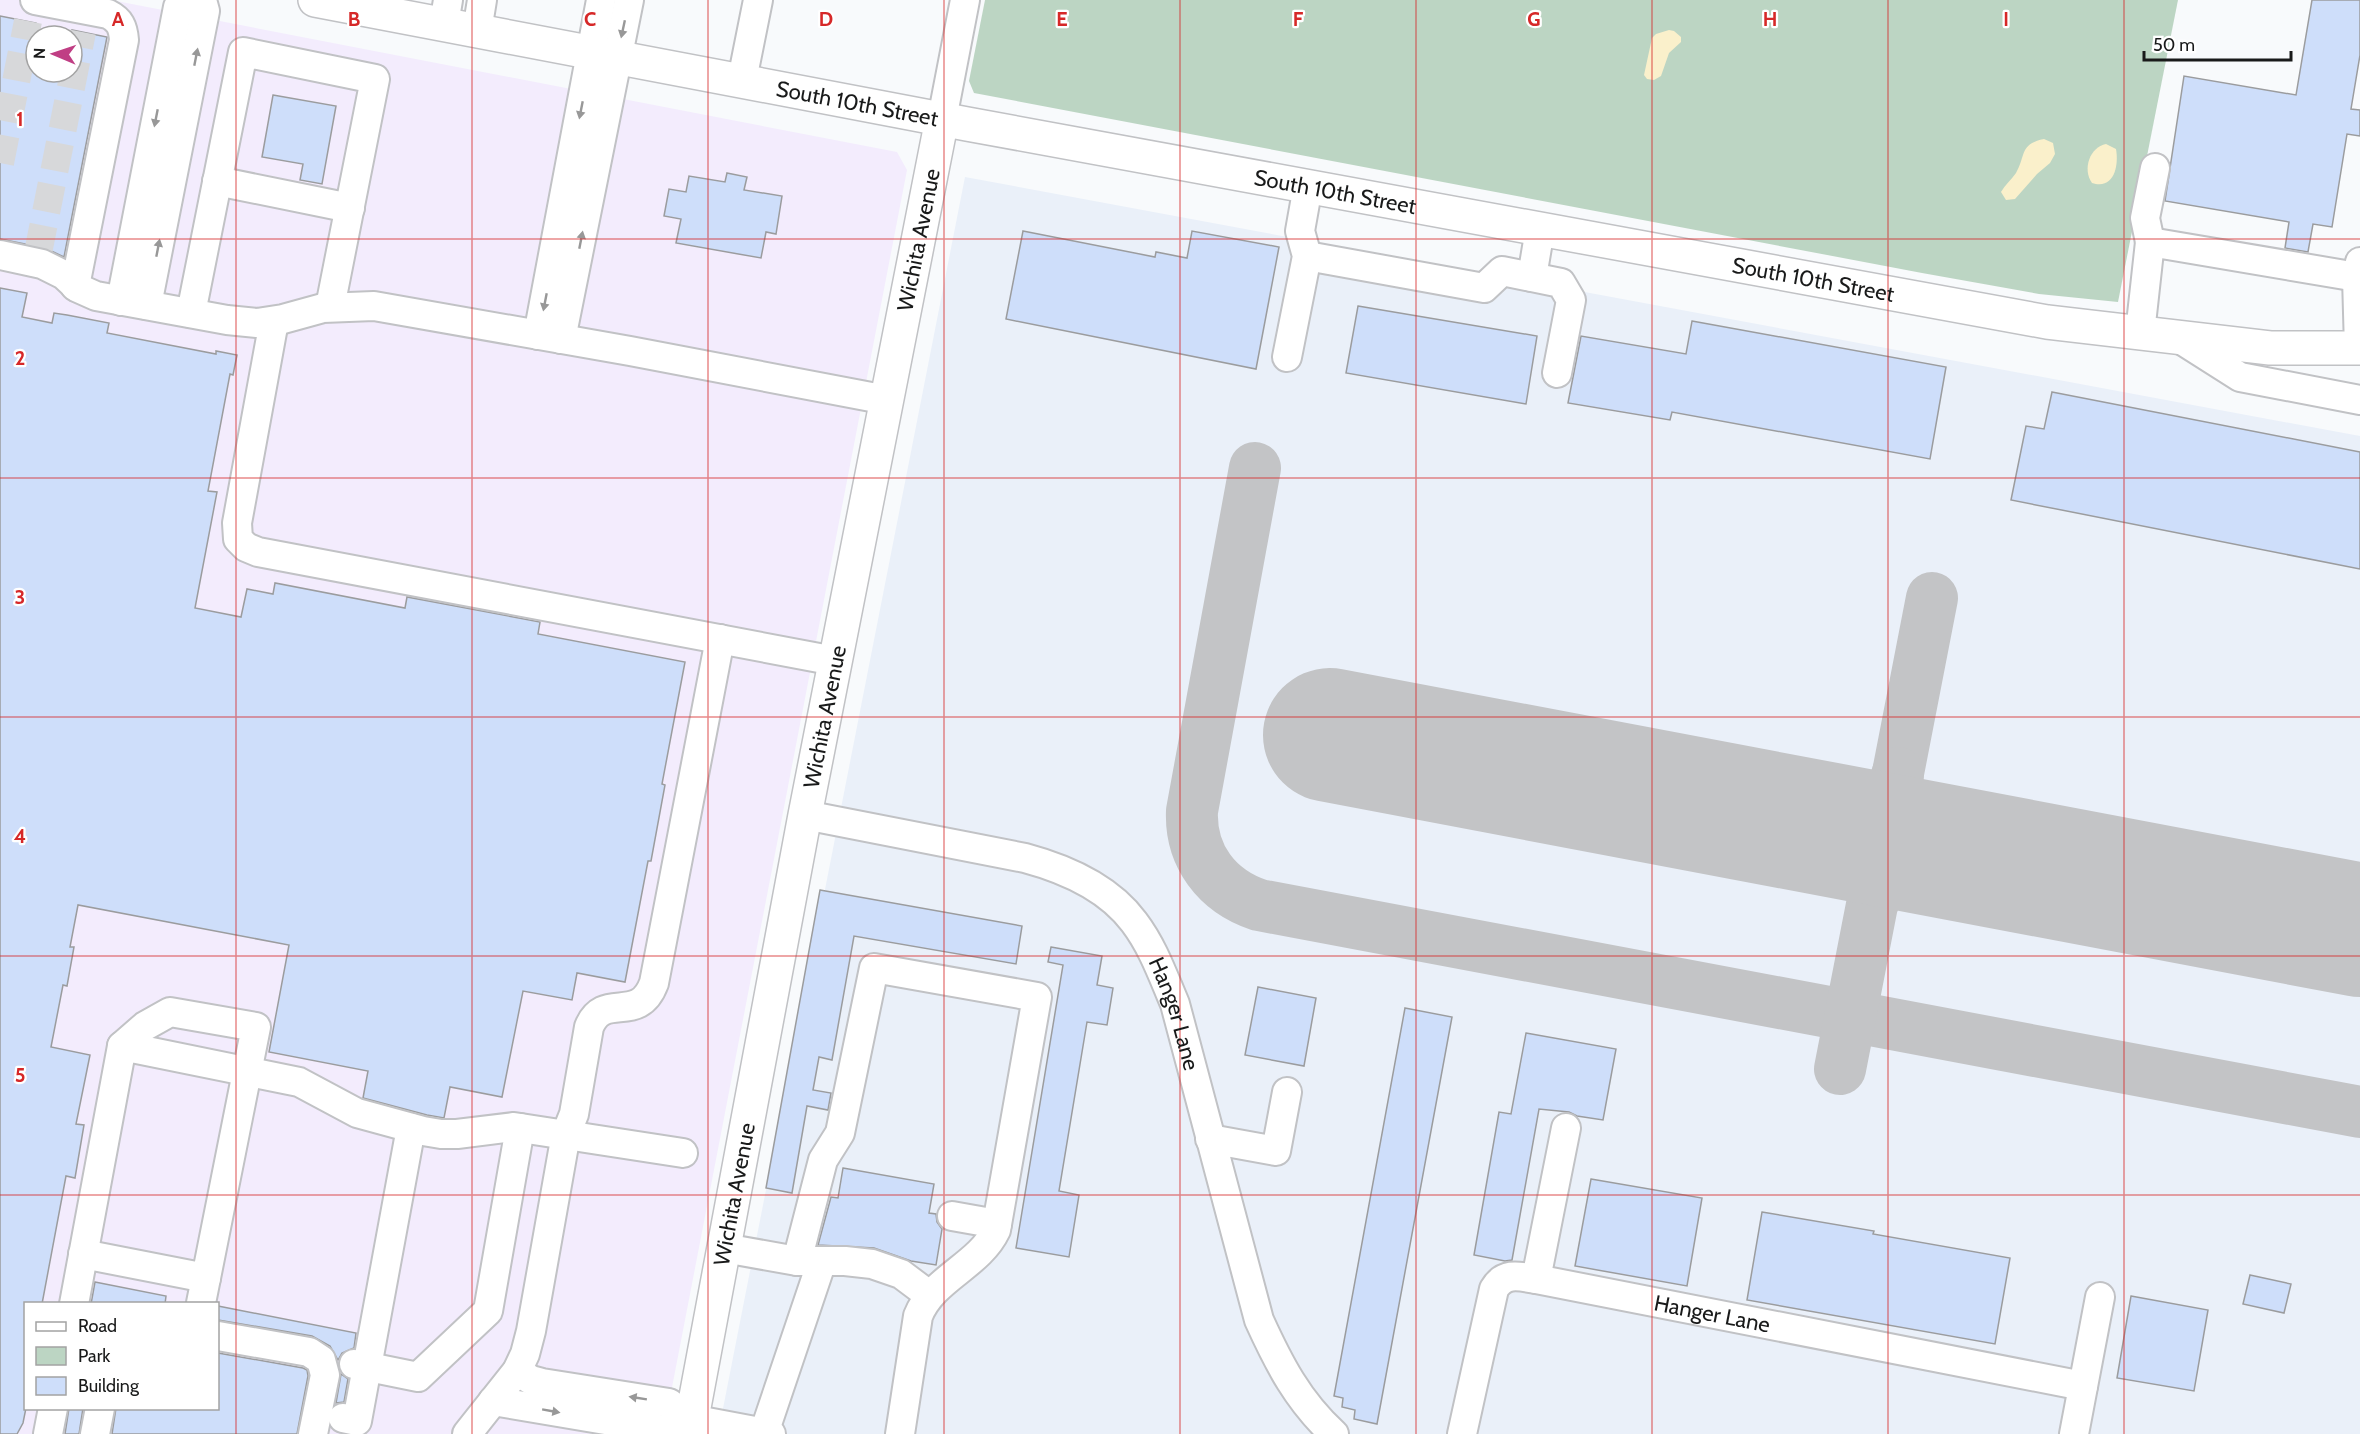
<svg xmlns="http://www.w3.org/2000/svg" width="2360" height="1434" viewBox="0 0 2360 1434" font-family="Cabin,sans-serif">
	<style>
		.commercial { fill: #f3ecfd; fill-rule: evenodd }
		.built { fill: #eaf0f9 }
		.green { fill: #bcd5c3 }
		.sand { fill: #faf0cb }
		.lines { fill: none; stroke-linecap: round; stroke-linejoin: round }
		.taxiway { stroke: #c3c4c6; stroke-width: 52 }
		.runway { stroke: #c3c4c6; stroke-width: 134 }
		.building { fill: #cedefa; stroke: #9b9c9e; stroke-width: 1.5 }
		.minor-tunnel { stroke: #d7d8da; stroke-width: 28; stroke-dasharray: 28 14; stroke-linecap: butt }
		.minor-casing { stroke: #c1c2c5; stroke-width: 32 }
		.major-casing { stroke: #c1c2c5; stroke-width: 36 }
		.minor { stroke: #fff; stroke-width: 28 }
		.major { stroke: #fff; stroke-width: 33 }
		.oneway { fill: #989898 }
		.grid { fill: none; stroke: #d62828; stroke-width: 1.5; stroke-opacity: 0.55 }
		.labels { text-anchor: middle; stroke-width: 4.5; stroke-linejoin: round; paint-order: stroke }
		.street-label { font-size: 22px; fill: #191a1a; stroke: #fff }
		.grid-label { font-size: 20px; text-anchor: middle; font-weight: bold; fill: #d62828; stroke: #fff; stroke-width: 4.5; stroke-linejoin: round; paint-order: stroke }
	</style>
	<rect width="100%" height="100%" fill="#f8fafc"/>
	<path class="commercial" d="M 0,0 L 111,0 L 897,152 L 907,170 L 663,1434 L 0,1434 ZM 36,36 L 72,36 L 72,72 L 36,72 ZM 26,1304 L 218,1304 L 218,1408 L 26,1408 Z"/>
	<polygon class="built" points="965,177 2360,436 2360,1434 718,1434"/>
	<polygon class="green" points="985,0 2178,0 2118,302 2039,294 1922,273 974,93 969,81"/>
	<g class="sand">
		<polygon points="1669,30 1674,31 1681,37 1681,42 1669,53 1661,76 1654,80 1647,79 1644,75 1652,38 1656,34"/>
		<path d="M 2044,139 L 2053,143 L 2055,154 L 2050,163 L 2037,174 L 2015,199 L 2006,200 L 2001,192 C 2005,185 2011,180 2016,173 C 2026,156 2019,144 2044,139 Z"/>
		<path d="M 2106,144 L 2116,149 C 2119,166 2114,190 2092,183 C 2082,169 2090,147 2106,144 Z"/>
	</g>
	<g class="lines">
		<g class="taxiway">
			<path d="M 1255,468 L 1192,811 C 1190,856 1217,891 1259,905 L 2360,1112"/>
			<path d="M 1932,598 L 1898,773 C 1894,818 1919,839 1958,854"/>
			<path d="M 1812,826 C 1855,825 1884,817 1898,773"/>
			<path d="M 1840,1069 L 1872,905 C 1888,862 1916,856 1958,854"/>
		</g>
		<polyline class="runway" points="1330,735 2360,930"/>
	</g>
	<g class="building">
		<polygon points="2312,0 2360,0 2360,55 2351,109 2360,110 2360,136 2347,134 2332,227 2313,224 2308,252 2285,248 2289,222 2165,201 2184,76 2296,95"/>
		<polygon points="0,16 36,23 36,72 72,72 72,30 107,37 64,257 45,248 0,239"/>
		<polygon points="273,95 336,106 322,184 300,180 303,164 262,157"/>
		<polygon points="727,173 747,177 744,190 782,196 776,234 766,232 761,258 676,243 681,219 664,216 669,189 686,192 689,176 725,182"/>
		<polygon points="1023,231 1155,257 1156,252 1187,258 1192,231 1279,247 1256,369 1006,319"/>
		<polygon points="0,288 27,293 22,317 52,323 54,313 67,315 109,323 107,333 216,354 216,351 237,355 233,375 230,374 208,491 217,492 195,608 241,617 247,589 273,594 275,583 405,608 407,597 540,622 538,634 685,662 662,784 665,785 651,861 648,861 625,982 577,973 572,1000 523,991 502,1097 450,1087 444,1118 427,1115 363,1098 368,1071 269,1052 289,945 78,905 70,947 74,947 67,986 63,985 51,1047 90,1055 76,1124 84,1125 75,1178 66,1176 42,1304 26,1304 26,1408 23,1423 17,1434 0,1434"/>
		<polygon points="1358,306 1537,336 1526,404 1346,373"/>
		<polygon points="1692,321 1946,367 1930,459 1672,412 1670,420 1568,403 1581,336 1686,354"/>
		<polygon points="2052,392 2360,452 2360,569 2011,500 2026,426 2044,429"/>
		<polygon points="820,890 1022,926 1016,964 854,936 832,1060 819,1057 813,1090 831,1093 828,1110 807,1106 792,1193 766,1188"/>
		<polygon points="1051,947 1102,956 1097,985 1113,988 1107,1025 1087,1022 1059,1191 1079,1195 1069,1257 1016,1248 1063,965 1048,962"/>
		<polygon points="1258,987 1316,998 1304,1066 1245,1055"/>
		<polygon points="1405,1008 1452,1017 1377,1424 1354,1419 1355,1410 1342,1407 1343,1398 1334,1396"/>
		<polygon points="1526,1033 1616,1049 1603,1120 1577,1116 1569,1112 1539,1109 1512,1260 1505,1261 1474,1255 1499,1112 1511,1114"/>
		<polygon points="843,1168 934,1184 929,1213 936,1214 937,1222 942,1229 936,1265 911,1261 874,1248 818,1245 831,1197 838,1198"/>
		<polygon points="1591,1179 1702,1198 1687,1286 1575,1266"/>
		<polygon points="1762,1212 1874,1231 1873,1234 2010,1258 1995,1344 1747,1300"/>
		<polygon points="2250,1275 2291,1284 2284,1313 2243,1304"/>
		<polygon points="95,1282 166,1296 165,1304 91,1304"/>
		<polygon points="2131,1296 2208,1310 2194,1391 2117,1378"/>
		<polygon points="218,1306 356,1333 354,1348 342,1353 338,1360 330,1346 312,1336 218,1320"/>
		<polygon points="218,1353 303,1368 307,1370 308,1376 297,1434 112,1434 116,1408 218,1408"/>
		<polygon points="341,1374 348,1379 344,1402 336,1403"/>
		<polygon points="69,1408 83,1408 79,1434 65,1434"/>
	</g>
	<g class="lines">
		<g class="minor-tunnel">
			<polyline points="0,163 28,21"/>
			<polyline points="38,253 82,32"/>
		</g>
		<defs>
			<g id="minor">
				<path d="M 35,0 L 108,14 C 120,20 123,27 124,40 L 75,286"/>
				<polyline points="444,24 448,0"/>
				<polyline points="477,31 482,0"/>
				<polyline points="742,80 758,0"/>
				<polyline points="942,119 965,0"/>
				<polyline points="217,181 350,208"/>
				<polyline points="2150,242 2145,218 2155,168"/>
				<polyline points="0,255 42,264 64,275 78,288 96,296 227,320 257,323 283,319 323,308 374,306 630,351 887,400"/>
				<polyline points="1307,256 1484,288 1502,271 1561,283 1571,300 1557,373"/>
				<polyline points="1532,277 1540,229"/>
				<polyline points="121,301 178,7 182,0"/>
				<polyline points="147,305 205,11 202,0"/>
				<polyline points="191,313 243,52 375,79 330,307"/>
				<polyline points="274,321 237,523 238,539 246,547 258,552 835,661"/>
				<polyline points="2140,333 2150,242 2357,277 2360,262"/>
				<polyline points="538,335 601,0"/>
				<polyline points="2177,337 2240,377 2360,400"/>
				<polyline points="561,339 629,0"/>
				<polyline points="2359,348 2357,277 2360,277"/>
				<polyline points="1287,357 1307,256 1300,231 1308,186"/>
				<path id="s1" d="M 805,815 L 1025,858 C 1066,869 1108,887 1134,922 C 1153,947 1163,976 1175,1004 L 1259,1320 C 1279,1364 1298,1401 1334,1434"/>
				<polyline points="122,1046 145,1026 170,1012 256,1027 201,1303"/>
				<polyline points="1210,1139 1276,1151 1287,1092"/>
				<polyline points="952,1216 997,1224"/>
				<polyline points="724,1248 797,1261 845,1261 872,1264 901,1274 929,1295"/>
				<polyline points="83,1254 206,1278"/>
				<path d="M 797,1261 L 823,1160 L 840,1133 L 874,968 L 1037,997 L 996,1230 C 979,1266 933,1278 918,1316 L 900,1434"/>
				<polyline points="1536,1279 1566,1128"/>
				<polyline points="74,1304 122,1046 299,1082 357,1113 423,1131 441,1134 457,1134 514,1127 683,1153"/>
				<polyline points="218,1336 309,1352 321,1360 325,1375 313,1434"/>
				<polyline points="354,1364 418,1377 488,1311 520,1128"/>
				<polyline points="517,1371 531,1380 542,1383 669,1403 691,1419 771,1434"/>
				<polyline points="493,1401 665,1430 691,1419"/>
				<polyline points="343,1418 357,1421 411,1128"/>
				<polyline points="764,1433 822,1261"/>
				<polyline points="48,1434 53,1408"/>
				<polyline points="95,1434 100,1408"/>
				<path d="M 467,1434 L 517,1371 L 525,1354 L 531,1331 L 566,1134 L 574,1114 L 589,1027 C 604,990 638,1026 654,983 L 720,639"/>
				<path id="s2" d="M 1462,1434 L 1494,1289 C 1504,1272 1519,1276 1536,1279 L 2083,1386"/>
				<polyline points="2074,1434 2100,1297"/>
			</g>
			<g id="major">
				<path id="s3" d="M 315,0 L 967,124 L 2047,322 L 2270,348 L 2360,348"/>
				<path id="s4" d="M 689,1434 L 805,815 L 942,119"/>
			</g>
		</defs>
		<use href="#minor" class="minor-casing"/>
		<use href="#major" class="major-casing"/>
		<use href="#minor" class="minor"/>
		<use href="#major" class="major"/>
	</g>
	<defs><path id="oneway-solid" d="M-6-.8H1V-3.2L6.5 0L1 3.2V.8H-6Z" transform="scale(1.5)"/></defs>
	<g class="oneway">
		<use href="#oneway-solid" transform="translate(623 29) rotate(102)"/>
		<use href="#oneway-solid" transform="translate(196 57) rotate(-79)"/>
		<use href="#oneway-solid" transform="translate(581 110) rotate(101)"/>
		<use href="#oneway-solid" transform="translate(156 118) rotate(101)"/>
		<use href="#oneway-solid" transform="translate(581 240) rotate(-79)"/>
		<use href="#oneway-solid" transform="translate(158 248) rotate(-79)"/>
		<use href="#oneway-solid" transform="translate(545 302) rotate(101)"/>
		<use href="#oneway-solid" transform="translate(638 1398) rotate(-171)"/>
		<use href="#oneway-solid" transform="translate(551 1411) rotate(10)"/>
	</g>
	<path class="grid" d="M 236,0 L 236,1434M 472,0 L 472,1434M 708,0 L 708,1434M 944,0 L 944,1434M 1180,0 L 1180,1434M 1416,0 L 1416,1434M 1652,0 L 1652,1434M 1888,0 L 1888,1434M 2124,0 L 2124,1434M 0,239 L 2360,239M 0,478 L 2360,478M 0,717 L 2360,717M 0,956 L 2360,956M 0,1195 L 2360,1195"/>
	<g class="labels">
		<g class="street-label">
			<text dy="8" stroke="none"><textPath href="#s3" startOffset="552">South 10th Street</textPath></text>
			<text dy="8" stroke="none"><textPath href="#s3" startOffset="1038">South 10th Street</textPath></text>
			<text dy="8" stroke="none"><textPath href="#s4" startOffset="1216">Wichita Avenue</textPath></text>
			<text dy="8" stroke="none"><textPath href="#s3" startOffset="1524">South 10th Street</textPath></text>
			<text dy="8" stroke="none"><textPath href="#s4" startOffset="730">Wichita Avenue</textPath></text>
			<text dy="8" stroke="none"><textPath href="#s1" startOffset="454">Hanger Lane</textPath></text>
			<text dy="8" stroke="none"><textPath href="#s4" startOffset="244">Wichita Avenue</textPath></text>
			<text dy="8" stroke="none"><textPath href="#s2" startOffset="375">Hanger Lane</textPath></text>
		</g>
	</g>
	<g class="grid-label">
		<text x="118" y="26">A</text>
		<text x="354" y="26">B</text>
		<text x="590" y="26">C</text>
		<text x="826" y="26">D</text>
		<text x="1062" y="26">E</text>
		<text x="1298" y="26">F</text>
		<text x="1534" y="26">G</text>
		<text x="1770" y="26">H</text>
		<text x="2006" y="26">I</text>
		<text x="20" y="126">1</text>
		<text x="20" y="365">2</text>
		<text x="20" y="604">3</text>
		<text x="20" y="843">4</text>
		<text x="20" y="1082">5</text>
	</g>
	<rect x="24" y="1302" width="195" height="108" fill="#ffffff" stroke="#a3a3a3" stroke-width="1.5"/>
	<rect x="36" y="1322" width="30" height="9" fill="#ffffff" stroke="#a3a3a3" stroke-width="1.5"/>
	<text x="78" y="1332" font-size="18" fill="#191a1a">Road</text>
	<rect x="36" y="1347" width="30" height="18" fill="#bcd5c3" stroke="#a3a3a3" stroke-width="1.5"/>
	<text x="78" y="1362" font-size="18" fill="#191a1a">Park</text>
	<rect x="36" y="1377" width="30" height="18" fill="#cedefa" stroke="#a3a3a3" stroke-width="1.5"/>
	<text x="78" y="1392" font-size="18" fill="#191a1a">Building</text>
	<g transform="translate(54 54) rotate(272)"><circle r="28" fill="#ffffff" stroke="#a3a3a3" stroke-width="1.5"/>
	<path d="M0-4.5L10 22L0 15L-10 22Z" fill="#c03e84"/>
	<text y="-9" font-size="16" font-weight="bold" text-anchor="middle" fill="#191a1a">N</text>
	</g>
	<path d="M2144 51v9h147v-9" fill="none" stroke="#191a1a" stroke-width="3"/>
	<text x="2153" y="51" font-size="18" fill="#191a1a" stroke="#ffffff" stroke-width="4.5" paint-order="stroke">50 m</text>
</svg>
